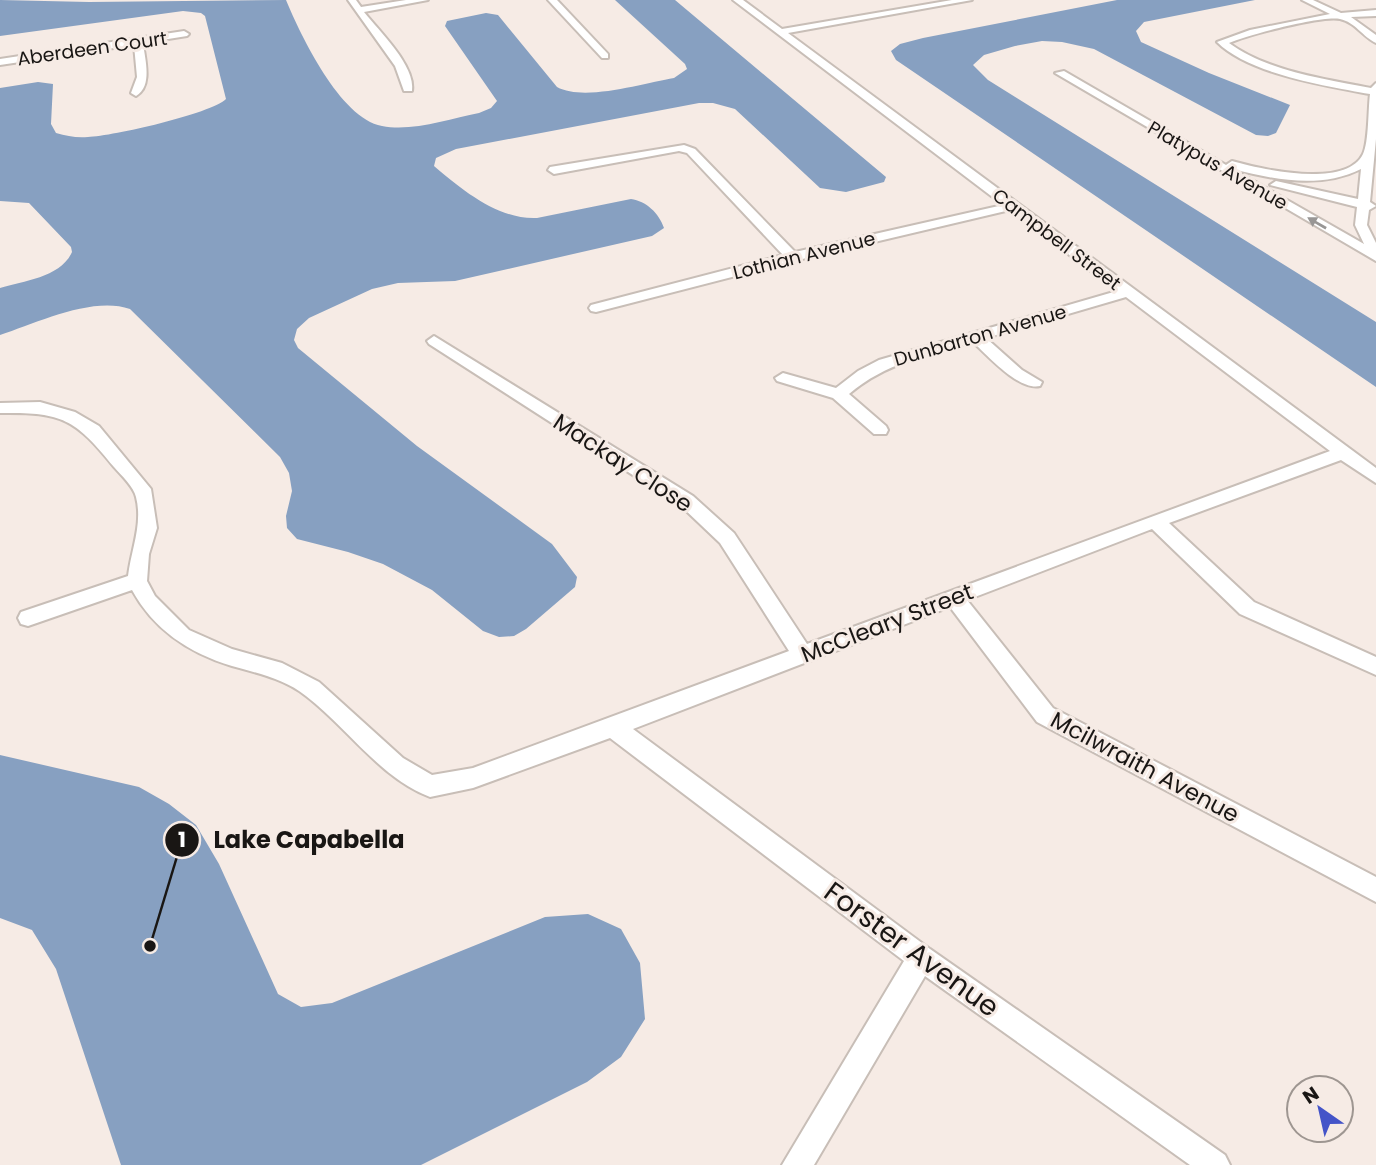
<svg xmlns="http://www.w3.org/2000/svg" width="1376" height="1165" viewBox="0 0 1376 1165" font-family="Poppins,sans-serif">
	<style>
		.water { fill: #87a0c1 }
		.lines { fill: none; stroke-linecap: round; stroke-linejoin: round }
		.street-casing { stroke: #c8beb7; stroke-width: 4 }
		.street { fill: #fff; fill-rule: evenodd }
		.oneway { fill: #989695 }
		.labels { text-anchor: middle; stroke-width: 6; stroke-linejoin: round; paint-order: stroke }
		.far-street-label { font-size: 19px; fill: #191614; stroke: #f6ebe5 }
		.street-label { font-size: 23px; fill: #191614; stroke: #f6ebe5 }
		.near-street-label { font-size: 28px; fill: #191614; stroke: #f6ebe5 }
		.leader { fill: none; stroke: #191614; stroke-width: 2.5 }
		.callout-dot { fill: #191614; stroke: #f6ebe5; stroke-width: 2.5 }
		.mark-label { font-size: 21px; text-anchor: middle; font-weight: bold; fill: #fff }
		.callout-label { font-size: 24px; text-anchor: middle; font-weight: bold; fill: #191614; stroke: #f6ebe5; stroke-width: 6; stroke-linejoin: round; paint-order: stroke }
	</style>
	<rect width="100%" height="100%" fill="#f6ebe5"/>
	<g class="water">
		<path d="M 0,0 L 89,2 L 286,0 C 301,36 340,118 382,126 C 412,132 449,119 479,113 L 491,108 L 497,101 L 445,26 L 447,21 L 486,13 L 498,15 L 557,87 C 584,102 644,83 674,78 L 687,69 L 685,64 L 615,0 L 675,0 L 886,177 L 884,182 L 846,192 L 820,188 L 735,109 L 713,103 L 699,103 L 456,149 L 436,158 L 434,166 C 462,190 499,220 537,218 L 631,199 C 646,201 659,213 664,228 L 652,236 L 455,281 L 398,283 L 372,289 L 309,318 L 297,329 L 294,340 L 298,348 L 417,446 L 552,544 L 577,577 L 575,587 L 526,629 L 514,636 L 499,637 L 483,631 L 432,590 L 383,564 L 348,552 L 297,539 L 287,528 L 286,516 L 292,491 L 289,473 L 280,457 L 130,309 C 92,296 37,323 0,335 L 0,288 C 24,281 61,277 72,252 L 71,247 L 29,203 L 0,201 L 0,88 L 38,82 L 53,84 L 51,124 L 56,133 C 67,136 76,138 88,137 C 113,136 210,114 226,99 L 205,16 L 201,13 L 183,11 L 0,36 Z"/>
		<polygon points="1117,0 1255,0 1144,22 1136,31 1141,42 1209,73 1290,105 1276,133 1268,136 1256,135 1094,49 1062,42 1042,41 1015,46 984,55 973,65 988,80 1376,322 1376,387 896,60 891,51 900,44 923,38"/>
		<polygon points="0,755 139,787 169,804 196,825 219,864 278,994 301,1007 332,1003 545,917 588,914 621,929 640,963 645,1019 621,1057 587,1082 421,1165 121,1165 56,969 32,930 0,918"/>
	</g>
	<g class="lines">
		<defs>
			<g id="street">
				<path d="M 348,0 L 356,0 L 361,7 L 406,0 L 428,0 L 364,12 C 379,31 416,66 412,91 L 404,91 L 395,66 Z"/>
				<polygon points="548,0 557,0 608,54 608,58 602,58"/>
				<path d="M 733,0 L 743,0 L 782,29 L 952,0 L 972,0 L 788,33 L 1376,468 L 1376,483 L 1341,460 L 1169,523 L 1254,602 L 1376,657 L 1376,675 L 1240,614 L 1152,529 L 967,600 L 1053,708 L 1376,877 L 1376,902 L 1037,722 L 950,607 L 633,729 L 930,949 L 1225,1155 L 1230,1165 L 1190,1165 L 925,976 L 814,1165 L 782,1165 L 904,961 L 610,738 L 473,788 L 430,797 C 379,777 348,728 306,696 C 285,679 257,673 232,666 C 189,653 154,630 132,590 L 28,626 L 21,624 L 18,618 L 21,612 L 128,576 C 131,550 143,524 136,497 C 134,487 121,475 114,467 C 75,419 63,412 0,413 L 0,403 L 40,402 L 75,412 L 99,426 L 151,489 L 157,528 L 149,554 L 147,581 L 155,596 L 189,630 L 232,649 L 282,663 L 319,682 L 403,758 L 432,775 L 473,768 L 789,651 L 720,543 L 681,506 L 429,344 L 427,341 L 434,336 L 693,496 L 734,533 L 807,644 L 1330,451 L 1126,297 L 986,338 L 1022,370 L 1042,382 L 1040,386 C 1019,391 987,355 973,342 C 928,355 885,363 849,394 L 886,426 L 888,430 L 886,434 L 874,434 L 833,398 L 777,381 L 775,378 L 783,373 L 836,388 L 858,371 L 879,360 L 1117,291 L 1010,210 L 794,261 L 596,312 L 591,311 L 589,308 L 591,305 L 783,255 L 687,153 L 679,151 L 554,174 L 548,170 L 550,167 L 684,145 L 695,149 L 795,252 L 1003,205 Z"/>
				<path d="M 1302,0 L 1313,0 L 1341,13 L 1376,10 L 1376,16 L 1351,17 L 1376,35 L 1376,43 C 1363,37 1355,22 1340,19 C 1323,15 1247,35 1229,43 C 1267,71 1325,79 1371,88 L 1376,83 L 1376,139 L 1370,202 L 1376,206 L 1369,210 L 1367,225 L 1376,243 L 1376,261 L 1055,73 L 1064,71 L 1226,165 L 1232,161 C 1260,169 1346,189 1363,154 C 1369,142 1368,109 1370,94 C 1326,86 1249,74 1217,42 L 1250,30 L 1330,14 ZM 1233,169 C 1275,180 1321,189 1361,169 L 1358,199 L 1276,181 L 1270,185 L 1357,207 L 1355,225 L 1364,244 Z"/>
				<path d="M 184,31 L 189,34 L 187,36 L 143,43 C 145,60 153,86 136,96 L 131,93 L 137,77 L 134,45 L 0,65 L 0,59 Z"/>
			</g>
		</defs>
		<use href="#street" class="street-casing"/>
		<use href="#street" class="street"/>
	</g>
	<defs><path id="oneway-solid" d="M-6-.8H1V-3.2L6.5 0L1 3.2V.8H-6Z" transform="scale(1.75)"/></defs>
	<use class="oneway" href="#oneway-solid" transform="translate(1317 223) rotate(-150)"/>
	<g class="labels">
		<g class="far-street-label">
			<text transform="translate(92 48) rotate(-8)" y="7">Aberdeen Court</text>
			<text transform="translate(1218 165) rotate(30)" y="7">Platypus Avenue</text>
			<text transform="translate(1057 239) rotate(37)" y="7">Campbell Street</text>
			<text transform="translate(804 255) rotate(-14)" y="7">Lothian Avenue</text>
			<text transform="translate(980 335) rotate(-16)" y="7">Dunbarton Avenue</text>
		</g>
		<g class="street-label">
			<text transform="translate(623 463) rotate(33)" y="8">Mackay Close</text>
			<text transform="translate(887 623) rotate(-21)" y="8">McCleary Street</text>
			<text transform="translate(1145 767) rotate(28)" y="8">Mcilwraith Avenue</text>
		</g>
		<g class="near-street-label">
			<text transform="translate(912 949) rotate(36)" y="10">Forster Avenue</text>
		</g>
	</g>
	<path class="leader" d="M150 946L182 840"/>
	<g class="callout-dot">
		<circle cx="150" cy="946" r="7"/>
		<circle cx="182" cy="840" r="18"/>
	</g>
	<g class="mark-label">
		<text x="182" y="847">1</text>
	</g>
	<g class="callout-label">
		<text x="309" y="848">Lake Capabella</text>
	</g>
	<g transform="translate(1320 1109) rotate(326)"><circle r="33" fill="#f6ebe5" stroke="#9e9691" stroke-width="2"/>
	<path d="M0-5L12 26L0 18L-12 26Z" fill="#4454c8"/>
	<text y="-10" font-size="19" font-weight="bold" text-anchor="middle" fill="#191614">N</text>
	</g>
</svg>
